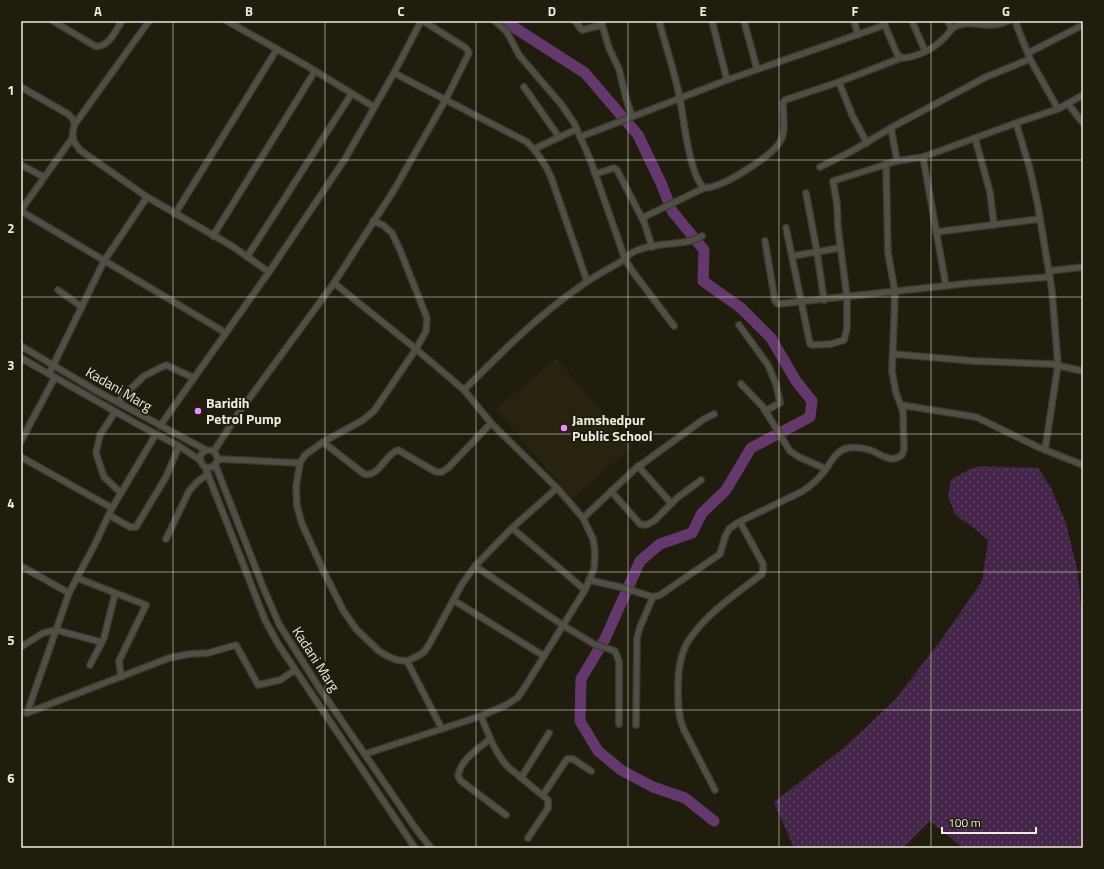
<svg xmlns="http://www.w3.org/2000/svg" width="1104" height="869" viewBox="0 0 1104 869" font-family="'Titillium Web',sans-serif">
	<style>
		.built { fill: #27230e }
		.grass { fill: url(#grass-dots) }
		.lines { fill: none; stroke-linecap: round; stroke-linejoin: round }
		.river { stroke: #65386d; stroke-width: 11 }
		.minor-casing { stroke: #3d3a2c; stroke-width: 8 }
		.minor { stroke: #4f4e47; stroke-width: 5.5 }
		.grid { fill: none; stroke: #eceae1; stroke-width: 1; stroke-opacity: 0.55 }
		.poi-dot { fill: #eb8dfc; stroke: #201d0f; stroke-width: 1.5 }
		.labels { text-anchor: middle; stroke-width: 4; stroke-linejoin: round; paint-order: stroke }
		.street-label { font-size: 14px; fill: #eceae1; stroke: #201d0f }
		.poi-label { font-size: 14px; font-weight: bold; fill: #eceae1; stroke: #201d0f; text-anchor: start }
		.neatline { fill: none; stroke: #eceae1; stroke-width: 1.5 }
		.grid-label { font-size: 13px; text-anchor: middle; font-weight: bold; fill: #eceae1 }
	</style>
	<defs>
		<pattern id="grass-dots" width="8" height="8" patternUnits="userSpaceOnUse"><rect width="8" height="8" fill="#45264a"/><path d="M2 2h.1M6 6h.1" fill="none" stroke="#604664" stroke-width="1.8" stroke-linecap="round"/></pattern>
	</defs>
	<rect width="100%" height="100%" fill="#201d0f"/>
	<polygon class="built" points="556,358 632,447 572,499 496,409"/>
	<polygon class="grass" points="980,466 1038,468 1051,488 1066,523 1077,569 1083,622 1083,848 963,848 930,821 903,848 794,848 774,802 846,746 895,700 946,633 982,581 988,540 974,528 955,515 948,496 951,480 970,469"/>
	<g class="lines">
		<polyline class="river" points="507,21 515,28 585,73 638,135 661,183 672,211 704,250 703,281 741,308 771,338 796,381 812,401 810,417 751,448 726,490 702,513 692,533 660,544 640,561 605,639 581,679 580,721 598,751 621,770 653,787 685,798 714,821"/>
		<defs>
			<g id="minor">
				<path d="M 53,21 L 95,46 C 109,48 115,31 122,21"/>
				<polyline points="227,21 307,66 374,107"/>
				<polyline points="495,21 507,32 519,55 561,104 574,123 590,159 625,259 633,272 674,326"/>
				<polyline points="575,21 582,30 602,25"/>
				<polyline points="601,21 609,48 619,69 626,98 632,117"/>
				<path d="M 659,21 C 666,47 675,73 680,99 C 684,120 689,174 704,188 C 722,188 773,156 781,140 C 786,130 783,114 783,103 L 785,100 L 839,82 L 901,58"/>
				<polyline points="712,21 727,80"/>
				<polyline points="744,21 757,69"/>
				<polyline points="854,21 858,35"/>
				<path d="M 883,21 L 897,54 L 901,58 C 916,58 933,49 943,39 C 949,34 950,29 956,26 C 968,21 978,25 990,25 C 996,25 1003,23 1008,21"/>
				<polyline points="912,21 925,51"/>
				<polyline points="948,21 951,28"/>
				<polyline points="1015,21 1030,59 1058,109"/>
				<polyline points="1028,53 1083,25"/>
				<path d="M 394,73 L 527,142 C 538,153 545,163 551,177 L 587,281"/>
				<polyline points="839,82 852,115 867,143"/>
				<path d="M 21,87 L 68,114 C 80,125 71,126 73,138 C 74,143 77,146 80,150 L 147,197 L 232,246 L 269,272"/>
				<polyline points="524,87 559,137"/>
				<polyline points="1068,104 1083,123"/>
				<polyline points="1016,123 1030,169 1038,206 1052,291 1058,365 1045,450"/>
				<polyline points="75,124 149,21"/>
				<polyline points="891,128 897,161"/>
				<polyline points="580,137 727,80 885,25"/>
				<polyline points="975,138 990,192 994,225"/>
				<polyline points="534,149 577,129"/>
				<polyline points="923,157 946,286"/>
				<polyline points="21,165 44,177"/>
				<polyline points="820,167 852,151 896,125 986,77 1030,59"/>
				<polyline points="595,174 614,168 617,170 644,222 652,247"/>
				<polyline points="806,193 817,252 824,300"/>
				<polyline points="21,210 73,137"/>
				<polyline points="21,211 226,333"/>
				<polyline points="175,214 277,49"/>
				<polyline points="642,218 704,188"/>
				<polyline points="373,221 383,225 392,233 400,250 427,318 426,331 416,349 374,411 363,420 323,442 305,455 300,463 296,487 297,506 302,524 323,570 343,610 356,629 379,651 387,656 397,660 407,661 416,657 424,652 430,643 462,584 475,566 512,528 557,488"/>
				<polyline points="786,228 810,344 812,345 831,344 844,340 847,328 847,297 838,228 837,204 833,181 897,161 923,157 1016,123 1058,109 1083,95"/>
				<polyline points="936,232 1040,219"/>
				<polyline points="213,236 315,71"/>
				<polyline points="765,241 775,301 778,304 971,283 1050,277"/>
				<polyline points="792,256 840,248"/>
				<polyline points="247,257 352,93"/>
				<polyline points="1049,271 1083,267"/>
				<polyline points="334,283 416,349 464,390 491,423 557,488 583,518 593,539 595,551 594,569 585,590 523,690 517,698 506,705 481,716 365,754"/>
				<polyline points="58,290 82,307"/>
				<polyline points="739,325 768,365 776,384 780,403 765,411"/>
				<polyline points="21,346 95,390 206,450"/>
				<polyline points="893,354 974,361 1051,364 1083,371"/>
				<polyline points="21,358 139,425 179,446 200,460"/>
				<polyline points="49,374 104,261 147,197"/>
				<polyline points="741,384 763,407 790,451 799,457 826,469"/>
				<path d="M 464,390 C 500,354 536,317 578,288 C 592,277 609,269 625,259 C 637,243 672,245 690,241 C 694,240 698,238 702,236"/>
				<polyline points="117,402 144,376 166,365 194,378"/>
				<polyline points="901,405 976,417 1040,448 1083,465"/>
				<polyline points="115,412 100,435 96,453 104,477 121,493"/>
				<polyline points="160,426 269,272 345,159 394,73 421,21"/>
				<polyline points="21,441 55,377"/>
				<path d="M 323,442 L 364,474 C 379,478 385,454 398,450 L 436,472 L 442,472 L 449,467 L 491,423"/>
				<polyline points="214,451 240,411 334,283 394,190 446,99 469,53 466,48 423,21"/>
				<polyline points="21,457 112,508"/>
				<polyline points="218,459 300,463"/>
				<polyline points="215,464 263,587 279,624 320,689 416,829 431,848"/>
				<polyline points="638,466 671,503"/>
				<path d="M 205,467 C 211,469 216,466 218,459 L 214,451 C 202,447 195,459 205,467 L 265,620 L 278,644 L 415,848"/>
				<polyline points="611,491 640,524 646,525 654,521 677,498 701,480"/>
				<polyline points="109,515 130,527 136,527 166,477 179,446"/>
				<polyline points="583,518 635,469 704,419 714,414"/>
				<polyline points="512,528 585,590"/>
				<polyline points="166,539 189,491 197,482 208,474"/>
				<polyline points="21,566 69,593"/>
				<polyline points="475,566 564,626 594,644 615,651 619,661 619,724"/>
				<polyline points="77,578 146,605 119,661 121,677"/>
				<path d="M 589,580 L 624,588 L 653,597 L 660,595 L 720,554 L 725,537 L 729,529 L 737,523 L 803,491 C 810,486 817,481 822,474 C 831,464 834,451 848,448 C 855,447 863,448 870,450 C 881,454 891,464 902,455 L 904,449 L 903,411 L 896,393 L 892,371 L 895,292 L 888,253 L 886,164"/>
				<polyline points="453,600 544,656"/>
				<polyline points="21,647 43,633 56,630 101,642"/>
				<polyline points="407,661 442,729"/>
				<polyline points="90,665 104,638 115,594"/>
				<polyline points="27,713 69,593 95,544 112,508 156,434"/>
				<polyline points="27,713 169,658 189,654 208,653 236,645 258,685 280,680 295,670"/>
				<path d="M 481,716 C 488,733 494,751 507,766 L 548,800 L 548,808 L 528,838"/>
				<polyline points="636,725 637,638 640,627 653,597"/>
				<path d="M 490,739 C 478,749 461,759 458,776 L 461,781 L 506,815"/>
				<polyline points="521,778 549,733"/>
				<path d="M 715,790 L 684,730 C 678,716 678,703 678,688 C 678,673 680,656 687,643 C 705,614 736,594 762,574 L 763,570 L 763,564 L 740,522"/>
				<polyline points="543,795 567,759 573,759 591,771"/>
			</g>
		</defs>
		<use href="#minor" class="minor-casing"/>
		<use href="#minor" class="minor"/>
	</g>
	<path class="grid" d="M 173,21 L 173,848M 325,21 L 325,848M 476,21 L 476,848M 628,21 L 628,848M 779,21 L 779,848M 931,21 L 931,848M 21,160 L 1083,160M 21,297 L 1083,297M 21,434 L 1083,434M 21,572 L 1083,572M 21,710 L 1083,710"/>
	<g class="poi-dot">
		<circle cx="198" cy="411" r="4"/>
		<circle cx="564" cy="428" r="4"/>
	</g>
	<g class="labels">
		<g class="street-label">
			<text transform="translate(119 389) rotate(30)" y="5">Kadani Marg</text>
			<text transform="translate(316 659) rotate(57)" y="5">Kadani Marg</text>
		</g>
		<g class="poi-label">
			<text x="206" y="408">Baridih<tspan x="206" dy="16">Petrol Pump</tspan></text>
			<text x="572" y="425">Jamshedpur<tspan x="572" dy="16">Public School</tspan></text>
		</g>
	</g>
	<rect width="1104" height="869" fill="none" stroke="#201d0f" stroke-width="44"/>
	<path d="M942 827v6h94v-6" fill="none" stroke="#eceae1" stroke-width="2"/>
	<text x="948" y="827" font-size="12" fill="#eceae1" stroke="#201d0f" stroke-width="3" paint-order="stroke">100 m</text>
	<rect x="22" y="22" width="1060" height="825" class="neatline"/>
	<g class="grid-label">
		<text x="98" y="16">A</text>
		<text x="249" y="16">B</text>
		<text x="401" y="16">C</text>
		<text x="552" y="16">D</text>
		<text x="703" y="16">E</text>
		<text x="855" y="16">F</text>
		<text x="1006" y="16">G</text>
		<text x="11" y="95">1</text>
		<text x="11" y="233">2</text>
		<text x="11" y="370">3</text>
		<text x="11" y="508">4</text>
		<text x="11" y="645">5</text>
		<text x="11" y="783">6</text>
	</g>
</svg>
